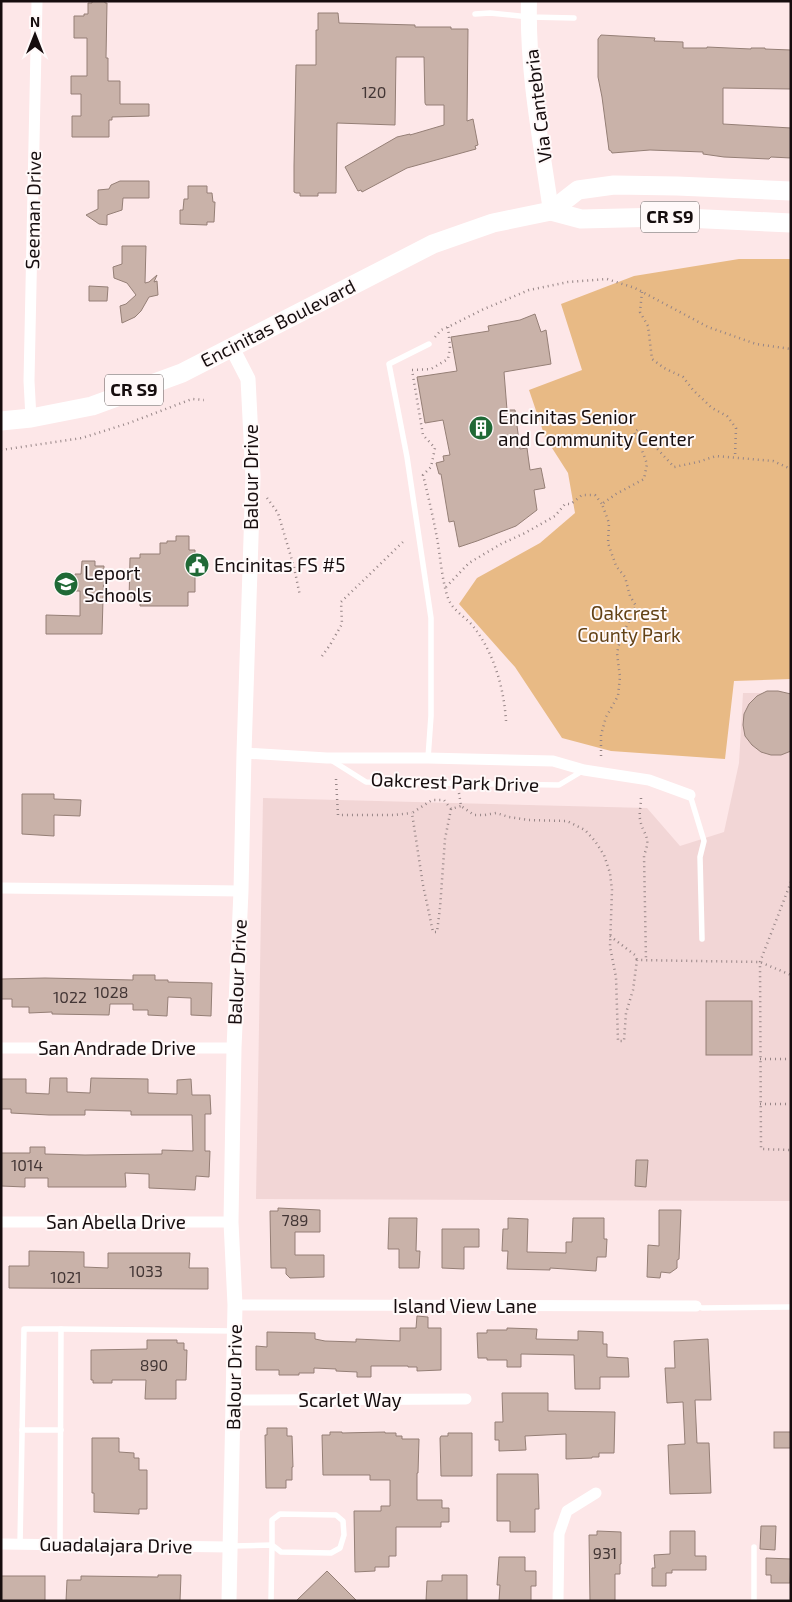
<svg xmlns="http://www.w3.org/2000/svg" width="792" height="1602" viewBox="0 0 792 1602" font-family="'Exo 2',sans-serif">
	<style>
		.built { fill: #f2d6d6 }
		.green { fill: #e8ba85 }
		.building { fill: #c9b2a9; stroke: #957f76 }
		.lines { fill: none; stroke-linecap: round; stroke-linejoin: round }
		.path { stroke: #968586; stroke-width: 2.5; stroke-dasharray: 1 4; stroke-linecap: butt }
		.service { stroke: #fff; stroke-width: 5.5 }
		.minor { stroke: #fff; stroke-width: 11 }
		.tertiary { stroke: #fff; stroke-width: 15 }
		.secondary { stroke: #fff; stroke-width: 16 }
		.primary { stroke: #fff; stroke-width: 19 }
		.labels { text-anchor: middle; stroke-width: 4; stroke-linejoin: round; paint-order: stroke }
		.number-label { font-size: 16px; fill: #433635 }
		.shield { fill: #fff9f9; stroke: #5c5454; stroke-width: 1 }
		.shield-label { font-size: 18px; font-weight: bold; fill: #160d0e }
		.street-label { font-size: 19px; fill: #160d0e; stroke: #fff9f9 }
		.poi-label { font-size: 19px; fill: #160d0e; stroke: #fff9f9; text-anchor: start }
		.park-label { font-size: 19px; fill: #624115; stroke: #fff9f9 }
	</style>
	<rect width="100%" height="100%" fill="#fde7e8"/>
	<polygon class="built" points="743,693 791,693 791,1201 256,1199 263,798 647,808 680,846 724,832 739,763"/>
	<polygon class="green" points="739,259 791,259 791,679 734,681 725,759 611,751 562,738 515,667 459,604 477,578 540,543 575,513 568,473 545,437 529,390 582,370 561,304 634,276"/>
	<g class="building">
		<polygon points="92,1 105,1 105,3 107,3 106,58 108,58 108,81 120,81 120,104 149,104 149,116 112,117 112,120 109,120 109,137 72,137 72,116 81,116 81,94 71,94 71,76 87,76 87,38 74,38 74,16 84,16 84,14 88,14 88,3 92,3"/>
		<polygon points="318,13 338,13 339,23 415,25 415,27 451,27 451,29 468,29 467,121 473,119 478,145 475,146 476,149 407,168 362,192 361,190 358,191 345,167 397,137 410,134 410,135 444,125 444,105 426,105 425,103 424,57 396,57 395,125 337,123 336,193 318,193 318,196 300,196 300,193 296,193 294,192 294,166 296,65 316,65 316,30 318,30"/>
		<polygon points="601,35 655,38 654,41 683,42 683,48 707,48 707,47 751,49 751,48 765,48 765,49 791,50 791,89 723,88 723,124 791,128 791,158 771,157 769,159 724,157 703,154 703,152 650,150 612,153 611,151 609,150 602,97 598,77 598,39"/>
		<polygon points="120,181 149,181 149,198 123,198 122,210 107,215 107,225 99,224 86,215 98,209 98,190 109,189 111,185"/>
		<polygon points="188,186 207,186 207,193 212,193 213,202 215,202 214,222 207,222 207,225 180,224 180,210 183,210 184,199 188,199"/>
		<polygon points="122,246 146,246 145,283 149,282 157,275 154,282 157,281 158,295 149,297 141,311 135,317 122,323 120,306 126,304 136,295 127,283 114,278 113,267 122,264"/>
		<polygon points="89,286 108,287 107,301 89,301"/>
		<polygon points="535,314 541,332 546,330 551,364 504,372 507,410 515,410 520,449 527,448 530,470 541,468 545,488 534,490 537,510 516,526 477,541 459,547 454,521 449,522 441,474 439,474 436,463 444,461 443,456 450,455 443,420 425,423 417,377 457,371 451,337 489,331 488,326 520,320"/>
		<polygon points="176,536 189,536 189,550 195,550 195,592 188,592 188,606 140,606 140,601 129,601 130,558 140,558 140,554 160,554 160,543 167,543 167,541 176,541"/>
		<polygon points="82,561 95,561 95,566 104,566 102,634 46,634 46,615 80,616 80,591 74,591 75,574 81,574"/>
		<polygon points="767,691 778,691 791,694 791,751 781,755 771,755 761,752 752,745 745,736 743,725 744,714 749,704 757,696"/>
		<polygon points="22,794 54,794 54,799 81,800 80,816 54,815 54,836 22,834"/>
		<polygon points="133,975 155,975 155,980 168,980 168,982 212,983 211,1016 191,1015 191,998 168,997 167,1016 148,1015 148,1010 133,1010 133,1004 110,1004 109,1015 52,1014 52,1012 29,1013 29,1007 12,1007 12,999 1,999 1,979 45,978 133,980"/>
		<rect x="706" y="1001" width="46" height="54"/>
		<polygon points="50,1078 67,1078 67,1092 90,1093 91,1078 148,1079 148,1093 177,1094 177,1080 191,1079 192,1095 210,1095 211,1114 205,1114 205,1151 210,1151 209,1177 196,1176 195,1190 149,1188 149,1174 125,1173 126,1187 48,1187 48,1178 25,1178 25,1187 1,1186 1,1153 30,1153 30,1147 45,1147 45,1154 85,1155 162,1154 162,1150 193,1151 192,1115 131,1115 131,1111 85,1110 85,1115 49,1115 11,1113 11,1109 1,1109 1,1079 26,1079 26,1093 49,1094"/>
		<polygon points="636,1160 648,1160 646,1187 635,1186"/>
		<polygon points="278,1208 320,1210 320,1232 295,1232 295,1255 324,1255 324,1277 290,1278 286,1274 286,1268 271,1268 270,1211 278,1211"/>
		<polygon points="659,1210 681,1210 679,1259 677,1260 677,1268 670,1273 661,1272 660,1278 647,1277 648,1245 659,1246"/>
		<polygon points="389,1218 417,1218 416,1251 420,1251 419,1268 399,1268 399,1249 388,1249"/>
		<polygon points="508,1218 528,1219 527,1252 566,1253 566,1242 572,1242 573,1218 604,1218 604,1239 607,1239 606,1257 597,1257 596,1271 550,1268 550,1270 507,1269 508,1251 502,1251 503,1229 508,1229"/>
		<polygon points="442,1229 479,1229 479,1247 464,1247 464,1269 442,1268"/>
		<polygon points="29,1251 84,1252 84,1267 108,1268 108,1253 190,1253 189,1268 208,1268 208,1289 9,1288 9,1266 29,1266"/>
		<polygon points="417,1316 428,1317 428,1328 441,1328 441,1370 417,1371 417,1367 408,1367 408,1366 371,1366 371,1377 357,1377 357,1372 336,1371 336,1369 314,1368 314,1373 299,1373 299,1375 279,1375 279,1370 256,1370 256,1346 267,1347 267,1332 315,1333 315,1339 325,1341 356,1342 356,1339 400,1341 400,1328 416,1328"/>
		<polygon points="507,1328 537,1329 536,1339 578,1340 578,1331 603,1332 603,1344 607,1344 607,1357 628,1358 629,1377 600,1377 600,1389 575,1389 574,1355 521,1354 521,1367 507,1367 507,1360 487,1360 487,1358 478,1358 477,1333 487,1333 487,1330 507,1330"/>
		<polygon points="708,1339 711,1400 695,1400 697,1443 709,1443 711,1493 670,1494 668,1445 685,1444 683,1402 667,1403 665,1368 675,1368 674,1341"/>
		<polygon points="147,1340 177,1340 177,1343 184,1343 184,1350 187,1350 186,1380 176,1380 176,1399 145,1399 146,1380 112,1380 112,1383 93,1383 93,1380 91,1380 91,1350 147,1349"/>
		<polygon points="502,1393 548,1393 548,1411 615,1412 614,1453 599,1453 599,1457 592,1457 592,1458 566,1459 566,1434 525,1436 526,1450 499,1451 499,1440 495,1440 495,1422 503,1422"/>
		<polygon points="267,1428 287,1428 287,1436 292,1436 293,1467 292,1467 292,1480 286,1480 286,1488 266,1488 265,1435 267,1435"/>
		<polygon points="330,1432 342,1432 342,1433 385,1432 385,1433 396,1433 396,1436 402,1436 402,1439 419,1439 418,1473 417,1473 417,1500 442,1500 442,1508 449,1508 449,1522 441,1522 441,1527 396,1527 396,1556 389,1556 389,1567 375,1567 375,1571 355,1572 354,1511 381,1511 381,1506 390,1506 390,1480 370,1480 370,1475 323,1475 322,1435 330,1435"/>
		<rect x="774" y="1432" width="17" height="16"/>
		<polygon points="448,1433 472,1433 472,1476 441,1476 440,1438 441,1436 448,1436"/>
		<polygon points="92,1438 119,1438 119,1452 134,1453 134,1458 139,1458 139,1470 147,1470 147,1509 139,1509 139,1514 94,1512 94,1493 92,1493"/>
		<polygon points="497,1474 538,1474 539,1509 535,1509 535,1532 510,1532 510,1521 497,1521"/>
		<polygon points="761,1526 776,1526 775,1550 760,1549"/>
		<polygon points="597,1531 621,1532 621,1564 620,1564 620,1574 615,1574 615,1601 590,1601 589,1535 597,1535"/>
		<polygon points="670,1531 695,1531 695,1556 706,1556 706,1570 672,1570 672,1573 666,1573 666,1586 652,1586 652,1568 655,1568 654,1555 670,1554"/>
		<polygon points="499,1557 525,1557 525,1571 536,1571 536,1586 531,1586 531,1601 499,1601 500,1585 497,1585"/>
		<polygon points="766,1558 791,1559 790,1583 771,1583 771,1575 766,1575"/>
		<polygon points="327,1571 357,1601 296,1601"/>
		<polygon points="158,1575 181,1575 180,1601 66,1601 67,1580 81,1580 81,1576 158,1577"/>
		<polygon points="442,1575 467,1575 467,1601 426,1601 427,1581 442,1581"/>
		<rect x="1" y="1576" width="44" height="25"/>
	</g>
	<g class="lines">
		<g class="path">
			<polyline points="642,292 640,312 648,326 652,359 664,368 683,377 693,390 712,408 727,416 736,428 735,457"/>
			<path d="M 448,327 L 450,347 L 448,359 L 431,369 L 412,370 L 423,435 L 435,448 L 431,467 L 423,475 C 428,495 433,517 437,538 C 440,553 443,593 451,604 C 457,613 466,618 473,626 C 494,653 504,688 506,721"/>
			<polyline points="435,337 441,330 448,327 484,309 529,290 568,282 607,279 635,288 708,327 756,344 791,349"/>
			<polyline points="1,450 82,438 129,423 192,399 204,400"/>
			<polyline points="267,498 278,513 294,567 300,596"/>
			<polyline points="446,587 469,563 501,544 525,533 555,516 565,504 571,504 582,495 595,495 602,504"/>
			<polyline points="322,656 330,645 342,624 341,602 405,540"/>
			<polyline points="601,756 601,735 606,717 618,696 620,677 617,653 620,640 636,606 630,596 625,577 616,566 608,543 609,523 602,504 616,494 644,479 647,464 639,442 634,432 639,429 674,467 698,462 716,456 773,461 791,469"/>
			<polyline points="336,779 338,815 394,815 412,813"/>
			<polyline points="459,793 461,806 474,815 485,815 496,813 509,817 529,820 567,821 585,830 595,841 604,855 610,873 612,890 610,947 616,977 618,1041 624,1041 626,1013 633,990 637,960 760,962 791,975"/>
			<path d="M 641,798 C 641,805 639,813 640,819 C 643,836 652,836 644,855 L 646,960"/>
			<polyline points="451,809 445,839 440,908 437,932 433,932 423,885 412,813 432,800 444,800 451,809 461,806"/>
			<polyline points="791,882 760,962 761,1149 791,1150"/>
			<polyline points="610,936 635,955 637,960"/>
			<polyline points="760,1059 791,1059"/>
			<polyline points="760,1104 791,1104"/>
		</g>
		<g class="service">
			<polyline points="475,14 490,13 529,17 574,18"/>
			<polyline points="428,758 431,716 431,618 407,457 389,364 429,344"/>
			<polyline points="331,760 366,782 559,785 584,770"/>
			<polyline points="690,795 704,841 700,857 702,939"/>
			<polyline points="696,1306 702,1308 791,1307"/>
			<polyline points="61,1329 234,1331"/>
			<polyline points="22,1430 61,1430"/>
			<polygon points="280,1514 336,1515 343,1521 344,1535 340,1548 331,1553 281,1552 272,1545 272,1520"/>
			<polyline points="20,1544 24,1329 61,1329 60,1545"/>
			<polyline points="232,1546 272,1545 271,1601"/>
			<polyline points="754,1601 754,1547"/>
		</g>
		<g class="minor">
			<polyline points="31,418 29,381 37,1"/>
			<polyline points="244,753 327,758 428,758 553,761 584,770 649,780 690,795"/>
			<polyline points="1,888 241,891"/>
			<polyline points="1,1048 234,1048"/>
			<polyline points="1,1222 231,1222"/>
			<polyline points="235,1305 696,1306"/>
			<polyline points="233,1400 466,1399"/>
			<polyline points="1,1544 230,1547"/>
			<polyline points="558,1601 559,1534 567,1511 596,1493"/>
		</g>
		<polyline class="tertiary" points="229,1601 235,1305 231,1222 234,1048 241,891 244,753 253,477 248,379 232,348"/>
		<path class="secondary" d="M 529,1 C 527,71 541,142 551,211"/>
		<g class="primary">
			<polyline points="551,211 581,219 665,217 791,223"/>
			<polyline points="1,421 31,418 92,406 182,373 433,244 493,223 551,211 578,190 614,185 677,186 791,191"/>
		</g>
	</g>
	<defs>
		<symbol id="building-disc" viewBox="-11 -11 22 22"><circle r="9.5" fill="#206936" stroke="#fff9f9"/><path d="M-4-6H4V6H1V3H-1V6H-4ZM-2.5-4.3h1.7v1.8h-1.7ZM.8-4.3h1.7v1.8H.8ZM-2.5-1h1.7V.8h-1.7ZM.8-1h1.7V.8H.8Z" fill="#fff"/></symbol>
		<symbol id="civic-disc" viewBox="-11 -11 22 22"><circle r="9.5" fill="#206936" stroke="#fff9f9"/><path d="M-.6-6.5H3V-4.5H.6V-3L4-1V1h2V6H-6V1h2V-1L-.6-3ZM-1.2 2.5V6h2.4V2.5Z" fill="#fff"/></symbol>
		<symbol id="school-disc" viewBox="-11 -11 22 22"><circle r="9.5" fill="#206936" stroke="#fff9f9"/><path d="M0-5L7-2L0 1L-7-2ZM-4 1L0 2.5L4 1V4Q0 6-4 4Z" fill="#fff"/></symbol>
	</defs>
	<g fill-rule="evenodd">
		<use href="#building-disc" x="467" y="414" width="28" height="28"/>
		<use href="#civic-disc" x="183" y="551" width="28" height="28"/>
		<use href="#school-disc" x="52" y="570" width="28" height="28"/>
	</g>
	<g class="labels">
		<g class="number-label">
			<text x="374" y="98">120</text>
			<text x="111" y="998">1028</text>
			<text x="70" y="1003">1022</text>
			<text x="27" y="1171">1014</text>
			<text x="295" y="1226">789</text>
			<text x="146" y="1277">1033</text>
			<text x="66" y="1283">1021</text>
			<text x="154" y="1371">890</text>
			<text x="605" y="1559">931</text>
		</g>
		<g class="shield">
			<rect x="641" y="201.5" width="58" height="31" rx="4"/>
			<rect x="105" y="374.5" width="58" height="31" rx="4"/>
		</g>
		<g class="shield-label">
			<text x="670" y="223">CR S9</text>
			<text x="134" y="396">CR S9</text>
		</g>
		<g class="street-label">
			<text transform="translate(538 106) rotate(-97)" y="7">Via Cantebria</text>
			<text transform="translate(33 210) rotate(-89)" y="7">Seeman Drive</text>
			<text transform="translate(278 323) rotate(-27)" y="7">Encinitas Boulevard</text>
			<text transform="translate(251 477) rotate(-90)" y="7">Balour Drive</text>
			<text transform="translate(455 782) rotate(2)" y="7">Oakcrest Park Drive</text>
			<text transform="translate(237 972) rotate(-87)" y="7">Balour Drive</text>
			<text x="117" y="1055">San Andrade Drive</text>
			<text x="116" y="1229">San Abella Drive</text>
			<text x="465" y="1313">Island View Lane</text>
			<text transform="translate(234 1377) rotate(-89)" y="7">Balour Drive</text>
			<text x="350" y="1407">Scarlet Way</text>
			<text transform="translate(116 1545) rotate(1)" y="7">Guadalajara Drive</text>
		</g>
		<g class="poi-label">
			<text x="498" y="424">Encinitas Senior<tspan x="498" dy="22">and Community Center</tspan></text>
			<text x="214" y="572">Encinitas FS #5</text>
			<text x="84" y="580">Leport<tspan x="84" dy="22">Schools</tspan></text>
		</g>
		<g class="park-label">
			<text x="629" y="620">Oakcrest<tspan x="629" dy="22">County Park</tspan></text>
		</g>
	</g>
	<rect width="792" height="1602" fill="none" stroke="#160d0e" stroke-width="5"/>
	<g transform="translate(35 35)" stroke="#fff9f9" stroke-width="4" paint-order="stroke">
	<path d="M0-4L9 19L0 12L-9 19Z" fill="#160d0e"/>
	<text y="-8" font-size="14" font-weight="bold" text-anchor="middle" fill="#160d0e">N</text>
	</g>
</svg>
